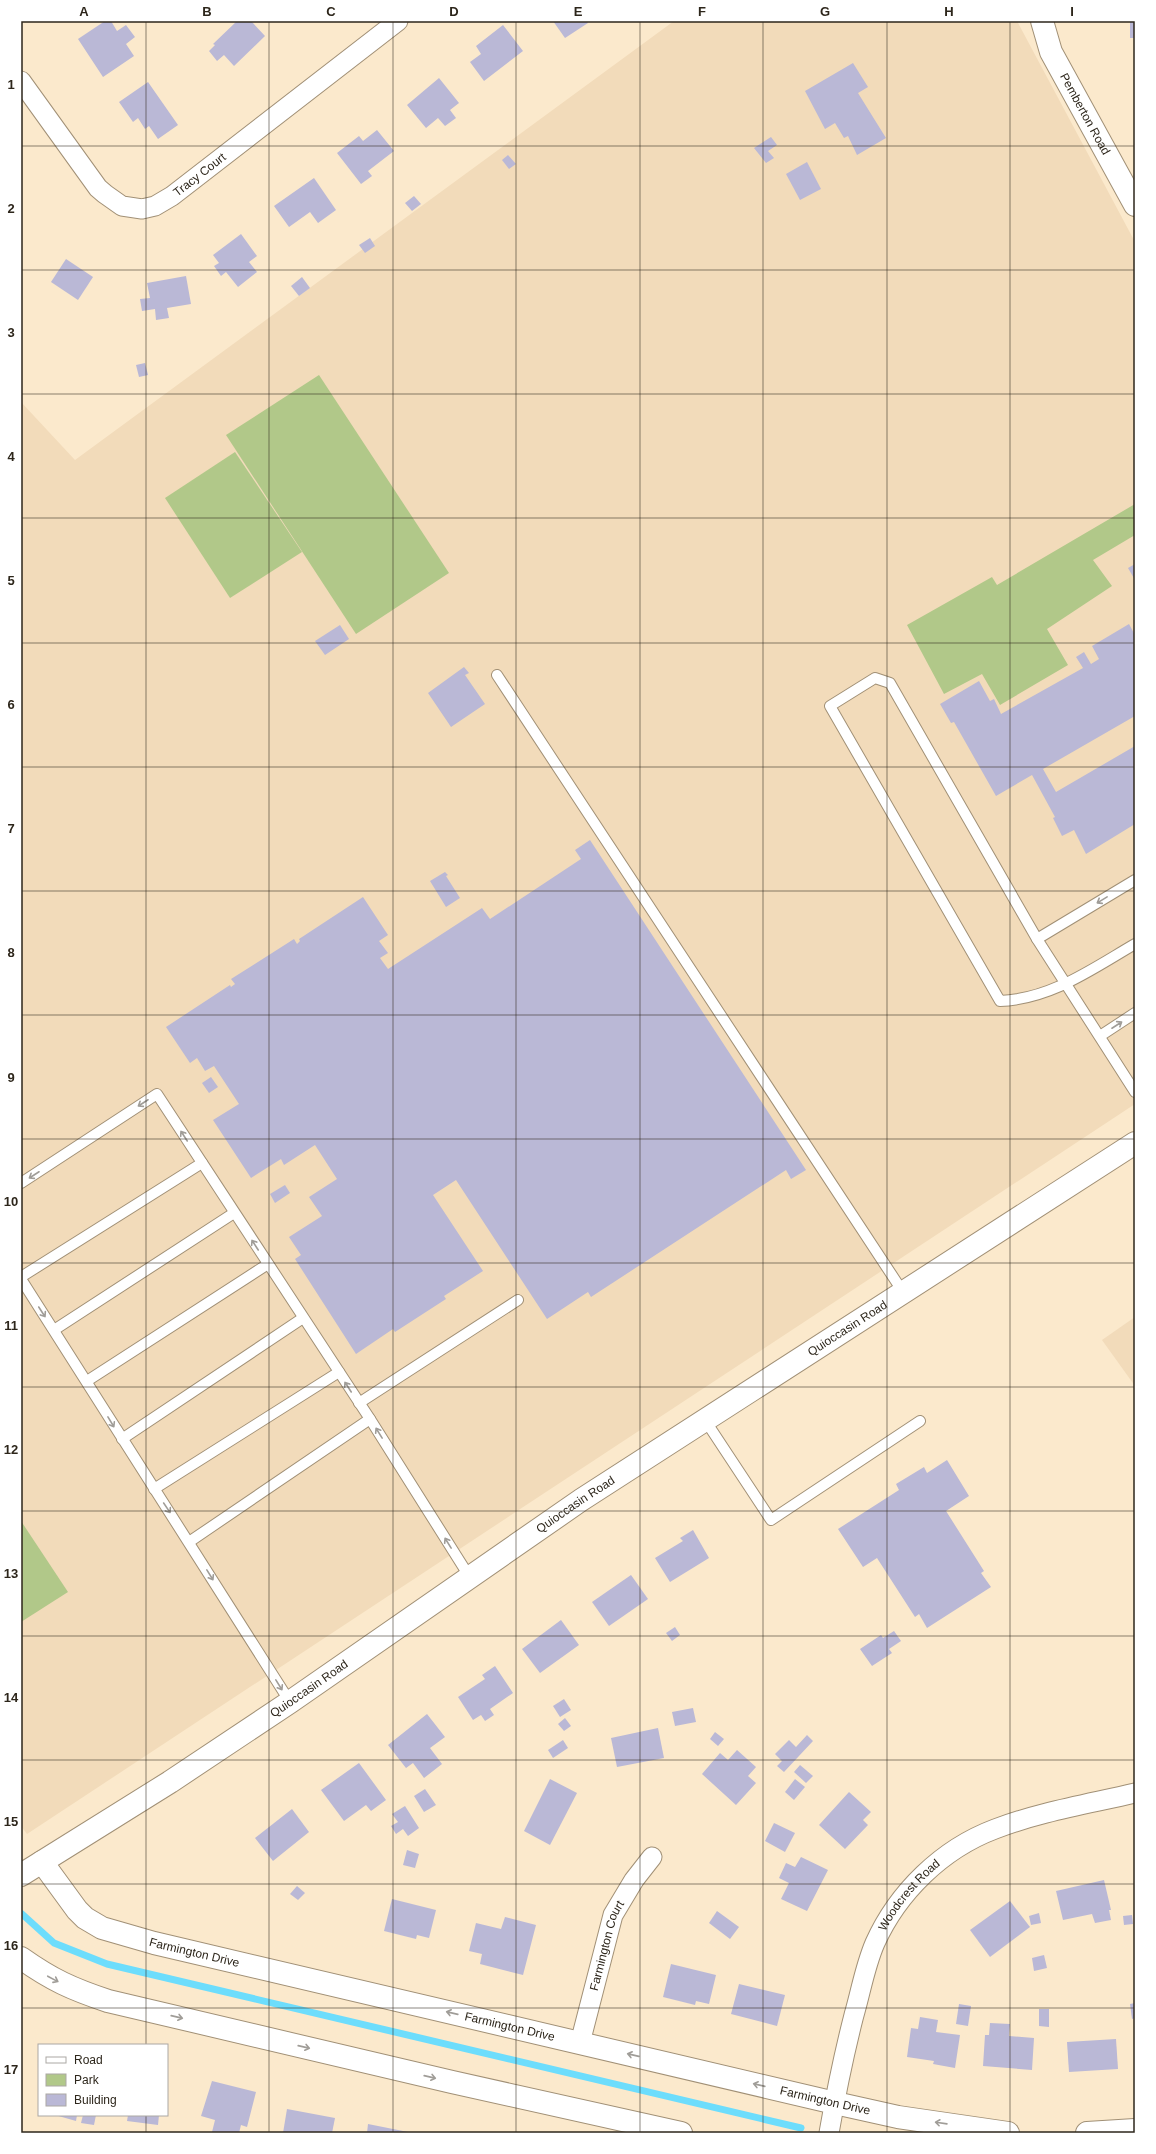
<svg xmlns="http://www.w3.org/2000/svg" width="1156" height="2154" viewBox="0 0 1156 2154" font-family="Arial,sans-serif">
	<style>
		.built { fill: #f2dbba }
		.green { fill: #b1c889 }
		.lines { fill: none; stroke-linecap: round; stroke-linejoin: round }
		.stream { stroke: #6dddfc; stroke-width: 7 }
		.building { fill: #bab8d6 }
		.lane-casing { stroke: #a19076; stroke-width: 12 }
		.street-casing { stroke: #a19076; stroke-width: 21 }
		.secondary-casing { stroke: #a19076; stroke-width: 24 }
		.lane { stroke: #fff; stroke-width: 10 }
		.street { stroke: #fff; stroke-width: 19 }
		.secondary { stroke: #fff; stroke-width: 22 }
		.oneway { stroke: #a09d98 }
		.grid { fill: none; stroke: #2d261b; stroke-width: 1; stroke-opacity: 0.55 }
		.labels { text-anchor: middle; stroke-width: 3; stroke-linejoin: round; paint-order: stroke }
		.street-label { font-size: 12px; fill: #2d261b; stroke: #fff }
		.neatline { fill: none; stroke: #2d261b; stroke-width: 1.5 }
		.grid-label { font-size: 13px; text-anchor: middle; font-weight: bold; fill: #2d261b }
	</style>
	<rect width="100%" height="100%" fill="#fbe9cc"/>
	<g class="built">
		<polygon points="674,21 1017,21 1135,242 1135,1104 27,1834 21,1826 21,402 75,460"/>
		<polygon points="1135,1317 1135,1386 1102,1340"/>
	</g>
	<g class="green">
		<polygon points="319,375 449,573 356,634 226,435"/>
		<polygon points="235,452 302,552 230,598 165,498"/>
		<polygon points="1135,504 1135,535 1093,560 1112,586 1047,629 1068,665 1000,705 982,674 944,694 907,625 992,577 997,585"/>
		<polygon points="21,1521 68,1592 21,1622"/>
	</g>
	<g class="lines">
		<polyline class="stream" points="22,1914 54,1943 107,1964 801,2128"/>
	</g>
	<g class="building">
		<polygon points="105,21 111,21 117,31 126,25 135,37 126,44 134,56 103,77 78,39"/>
		<polygon points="237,21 251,21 265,36 234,66 224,55 217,61 209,51 215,45 213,44"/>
		<polygon points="553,21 587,21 588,23 565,38"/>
		<rect x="1130" y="21" width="5" height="17"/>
		<polygon points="503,25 523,51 484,81 470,62 481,54 476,46"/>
		<polygon points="853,63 868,87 858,93 886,138 857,155 848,136 844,138 835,123 825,129 805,91"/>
		<polygon points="439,78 459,103 450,110 456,118 445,126 438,118 426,128 407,105"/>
		<polygon points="148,82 178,125 158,139 149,126 145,129 138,118 133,122 119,102"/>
		<polygon points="377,130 394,151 368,171 372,176 361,184 337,153 359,136 363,141"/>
		<polygon points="771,137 777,145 768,151 774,158 766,163 754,148"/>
		<polygon points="508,155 516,164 509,169 502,160"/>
		<polygon points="807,162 821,189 800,200 786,174"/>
		<polygon points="314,178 336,210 318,223 310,212 289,227 274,206"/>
		<polygon points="414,196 421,204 412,211 405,203"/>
		<polygon points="241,234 257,256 249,262 257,272 238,287 226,272 221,276 214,266 219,263 213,255"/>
		<polygon points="370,238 375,246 365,253 359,245"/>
		<polygon points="66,259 93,277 78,300 51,282"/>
		<polygon points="186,276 191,304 167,308 169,318 156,320 155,309 142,311 140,299 150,298 147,283"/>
		<polygon points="302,277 310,288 299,296 291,286"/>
		<polygon points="145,363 148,375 139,377 136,365"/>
		<polygon points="1135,564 1135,580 1128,568"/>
		<polygon points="1129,624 1135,635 1135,716 1043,769 1056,792 1135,746 1135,824 1086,854 1074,830 1062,836 1053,818 1055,817 1032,775 996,796 954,722 951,723 940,704 979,681 990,701 994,699 1001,714 1083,668 1076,657 1084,652 1091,664 1099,659 1092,646"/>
		<polygon points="340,625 349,639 325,655 315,641"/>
		<polygon points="464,667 469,673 465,675 485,704 451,727 428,693"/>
		<polygon points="590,840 806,1170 791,1179 786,1170 591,1297 588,1292 547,1319 456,1180 433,1195 483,1271 444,1296 446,1299 395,1332 393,1329 356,1354 295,1259 301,1255 289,1237 322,1216 309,1197 337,1179 315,1145 284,1165 281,1159 251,1178 213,1120 239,1104 214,1066 205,1071 197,1058 190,1063 166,1027 230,985 231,987 235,984 231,979 294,939 297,944 300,941 299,939 363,897 388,935 379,941 388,953 380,958 388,969 482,908 490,919 581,859 575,850"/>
		<polygon points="445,872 448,875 446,876 460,898 446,907 430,881"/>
		<polygon points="211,1077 218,1087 209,1093 202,1083"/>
		<polygon points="285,1185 290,1193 275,1203 270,1194"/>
		<polygon points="947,1460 969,1496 946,1511 984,1571 981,1573 991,1587 927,1628 919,1614 915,1617 877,1558 863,1567 838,1529 899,1490 896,1484 924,1467 927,1473"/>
		<polygon points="693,1530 709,1558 670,1582 655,1558 683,1541 680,1538"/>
		<polygon points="631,1575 648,1599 609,1626 592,1602"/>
		<polygon points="561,1620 579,1645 540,1673 522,1649"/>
		<polygon points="675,1627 680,1635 672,1641 666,1633"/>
		<polygon points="894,1631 901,1641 889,1649 892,1653 872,1666 860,1649 881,1635 883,1638"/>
		<polygon points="495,1666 513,1693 490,1709 494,1715 485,1721 481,1715 473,1720 458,1697 485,1679 482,1675"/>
		<polygon points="564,1699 571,1710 560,1717 553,1706"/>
		<polygon points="693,1708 696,1722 675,1726 672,1712"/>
		<polygon points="427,1714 445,1737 430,1748 442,1764 424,1778 413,1763 406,1768 388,1745"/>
		<polygon points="565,1718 571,1726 564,1731 558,1724"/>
		<polygon points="658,1728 664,1758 617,1767 611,1738"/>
		<polygon points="715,1732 724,1739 718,1746 710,1739"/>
		<polygon points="807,1735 813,1741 784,1772 777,1766 782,1761 775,1754 789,1740 796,1747"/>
		<polygon points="563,1740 568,1748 553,1758 548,1750"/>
		<polygon points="737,1750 756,1767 748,1776 756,1783 736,1805 702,1774 720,1753 728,1760"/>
		<polygon points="359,1763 386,1800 371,1811 366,1805 344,1821 321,1790"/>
		<polygon points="800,1765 813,1776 806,1783 794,1772"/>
		<polygon points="550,1779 577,1793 550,1845 524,1831"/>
		<polygon points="795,1779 805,1787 794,1800 785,1792"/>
		<polygon points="425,1789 436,1805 424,1812 414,1796"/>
		<polygon points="849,1792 871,1812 863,1820 868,1825 845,1849 819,1825"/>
		<polygon points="405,1806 419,1828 408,1836 403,1829 396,1834 391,1826 398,1822 392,1814"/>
		<polygon points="292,1809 309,1832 273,1861 255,1838"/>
		<polygon points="774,1823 795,1833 785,1852 765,1841"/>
		<polygon points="407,1850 419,1854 415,1868 403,1865"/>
		<polygon points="801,1857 828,1870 807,1911 781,1899 789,1883 779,1878 786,1863 795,1867"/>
		<polygon points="1104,1880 1111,1910 1109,1910 1111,1920 1095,1923 1092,1914 1063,1920 1056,1891"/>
		<polygon points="297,1886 305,1893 298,1900 290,1894"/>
		<polygon points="392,1899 436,1910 429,1938 417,1935 416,1939 384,1931"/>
		<polygon points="1010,1901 1030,1927 990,1957 970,1930"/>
		<polygon points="717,1911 739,1927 730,1939 709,1923"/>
		<polygon points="1039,1913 1041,1923 1031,1925 1029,1916"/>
		<polygon points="1132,1915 1133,1924 1124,1925 1123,1916"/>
		<polygon points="505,1917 536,1925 523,1975 480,1964 482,1954 469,1951 476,1923 501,1929"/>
		<polygon points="1044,1955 1047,1968 1034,1971 1032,1958"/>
		<polygon points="671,1964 716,1975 709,2004 696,2001 695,2005 663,1997"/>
		<polygon points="739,1984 785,1995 777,2026 731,2014"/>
		<polygon points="1135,2003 1135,2018 1132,2019 1130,2004"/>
		<polygon points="959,2004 971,2006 968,2026 956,2024"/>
		<polygon points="1039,2009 1049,2009 1049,2027 1039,2026"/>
		<polygon points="920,2017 938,2020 936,2032 960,2035 955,2068 933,2064 934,2061 907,2057 911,2028 918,2029"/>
		<polygon points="990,2023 1010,2024 1009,2036 1034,2038 1032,2070 983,2066 985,2035 989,2035"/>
		<polygon points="1116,2039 1118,2069 1069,2072 1067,2042"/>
		<polygon points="212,2081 256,2092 247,2127 241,2125 239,2133 212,2132 215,2120 201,2116"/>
		<polygon points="287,2109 335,2118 332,2133 283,2133"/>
		<polygon points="55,2115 77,2115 76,2121"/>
		<polygon points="83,2115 96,2115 94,2125 81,2123"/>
		<polygon points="128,2115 159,2115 158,2125 127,2121"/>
		<polygon points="368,2124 408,2132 408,2133 367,2133"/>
	</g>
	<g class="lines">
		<defs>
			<g id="lane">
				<polyline points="497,675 903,1292"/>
				<polyline points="1037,939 1135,880"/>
				<path d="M 1135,944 C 1092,969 1051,999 1000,1001 L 830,706 L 875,678 L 890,683 L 1037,939 L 1135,1092"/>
				<polyline points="1100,1036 1135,1013"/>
				<polyline points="21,1183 157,1094 370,1419 469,1576"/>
				<polyline points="21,1277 202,1163"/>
				<polyline points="21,1279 290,1702"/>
				<polyline points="54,1330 234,1213"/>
				<polyline points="87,1381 268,1264"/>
				<polyline points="359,1403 518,1300"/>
				<polyline points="705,1420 771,1520 920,1421"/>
				<polyline points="122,1439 303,1318"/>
				<polyline points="154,1489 339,1372"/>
				<polyline points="189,1542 370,1419"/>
			</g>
			<g id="street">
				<path id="s1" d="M 21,81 L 98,188 L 105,194 L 122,206 L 142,209 L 155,206 L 172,196 L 398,21"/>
				<path id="s2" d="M 580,2043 L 613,1915 L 634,1880 L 652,1857"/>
				<path id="s3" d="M 829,2133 C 836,2093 844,2054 854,2015 C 861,1991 865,1966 875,1943 C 898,1892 942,1849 995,1829 C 1039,1812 1088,1804 1135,1793"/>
			</g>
			<g id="secondary">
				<path id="s4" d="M 1042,21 L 1051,52 L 1135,205"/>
				<path id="s5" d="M 42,1862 L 77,1910 L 85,1918 L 102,1928 L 154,1943 L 835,2103 L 898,2117 L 1008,2133"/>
				<path id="s6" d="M 21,1875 L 170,1782 L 290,1702 L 581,1500 L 1135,1143"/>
				<path d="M 21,1958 C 52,1980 72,1989 108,2001 L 452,2082 L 681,2133"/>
				<polyline points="1087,2133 1135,2130"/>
			</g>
		</defs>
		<use href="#lane" class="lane-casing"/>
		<use href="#street" class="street-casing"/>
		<use href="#secondary" class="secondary-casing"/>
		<use href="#lane" class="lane"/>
		<use href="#street" class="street"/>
		<use href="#secondary" class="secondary"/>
	</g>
	<defs><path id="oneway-shaft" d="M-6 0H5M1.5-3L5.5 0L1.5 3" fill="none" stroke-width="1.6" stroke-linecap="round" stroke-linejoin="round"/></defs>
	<g class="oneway">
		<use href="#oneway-shaft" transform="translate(1102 900) rotate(149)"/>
		<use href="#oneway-shaft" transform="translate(1117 1025) rotate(-33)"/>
		<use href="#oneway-shaft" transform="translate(143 1103) rotate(147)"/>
		<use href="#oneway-shaft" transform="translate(184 1136) rotate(-123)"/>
		<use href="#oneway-shaft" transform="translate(34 1175) rotate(147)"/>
		<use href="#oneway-shaft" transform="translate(255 1245) rotate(-123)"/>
		<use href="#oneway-shaft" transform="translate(42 1312) rotate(57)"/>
		<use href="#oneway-shaft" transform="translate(348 1387) rotate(-123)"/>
		<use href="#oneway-shaft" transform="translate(111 1422) rotate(59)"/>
		<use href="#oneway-shaft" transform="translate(379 1433) rotate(-122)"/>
		<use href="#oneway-shaft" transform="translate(167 1508) rotate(56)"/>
		<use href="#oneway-shaft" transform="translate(448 1543) rotate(-122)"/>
		<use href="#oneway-shaft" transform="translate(210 1575) rotate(58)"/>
		<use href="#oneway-shaft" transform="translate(279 1685) rotate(58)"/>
		<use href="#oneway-shaft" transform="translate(53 1979) rotate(28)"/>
		<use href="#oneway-shaft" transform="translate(452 2013) rotate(-167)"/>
		<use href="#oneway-shaft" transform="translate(177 2017) rotate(13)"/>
		<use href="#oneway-shaft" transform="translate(304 2047) rotate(13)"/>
		<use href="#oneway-shaft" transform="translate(633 2055) rotate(-167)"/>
		<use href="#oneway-shaft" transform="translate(430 2077) rotate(13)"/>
		<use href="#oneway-shaft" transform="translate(759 2085) rotate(-167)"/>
		<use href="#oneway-shaft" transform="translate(941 2123) rotate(-172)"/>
	</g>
	<path class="grid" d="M 146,21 L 146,2045M 269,21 L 269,2133M 393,21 L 393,2133M 516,21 L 516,2133M 640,21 L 640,2133M 763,21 L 763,2133M 887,21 L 887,2133M 1010,21 L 1010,2133M 21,146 L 1135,146M 21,270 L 1135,270M 21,394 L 1135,394M 21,518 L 1135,518M 21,643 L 1135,643M 21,767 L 1135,767M 21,891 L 1135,891M 21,1015 L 1135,1015M 21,1139 L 1135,1139M 21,1263 L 1135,1263M 21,1387 L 1135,1387M 21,1511 L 1135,1511M 21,1636 L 1135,1636M 21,1760 L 1135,1760M 21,1884 L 1135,1884M 21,2008 L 1135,2008M 146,2115 L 146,2133"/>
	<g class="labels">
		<g class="street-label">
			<text dy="4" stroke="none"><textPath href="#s4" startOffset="103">Pemberton Road</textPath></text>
			<text dy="4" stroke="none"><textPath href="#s1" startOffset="250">Tracy Court</textPath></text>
			<text dy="4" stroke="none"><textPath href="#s6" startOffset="991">Quioccasin Road</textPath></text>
			<text dy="4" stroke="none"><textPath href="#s6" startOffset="667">Quioccasin Road</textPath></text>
			<text dy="4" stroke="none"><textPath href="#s6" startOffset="343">Quioccasin Road</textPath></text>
			<text dy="4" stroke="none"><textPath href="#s3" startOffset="255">Woodcrest Road</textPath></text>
			<text dy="4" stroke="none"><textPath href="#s2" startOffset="101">Farmington Court</textPath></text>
			<text dy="4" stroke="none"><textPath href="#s5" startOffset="186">Farmington Drive</textPath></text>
			<text dy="4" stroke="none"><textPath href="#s5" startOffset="510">Farmington Drive</textPath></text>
			<text dy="4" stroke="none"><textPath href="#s5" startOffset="834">Farmington Drive</textPath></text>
		</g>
	</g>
	<rect width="1156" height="2154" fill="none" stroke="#ffffff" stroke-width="44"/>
	<rect x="38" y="2044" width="130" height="72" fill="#ffffff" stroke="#aba8a4"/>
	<rect x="46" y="2057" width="20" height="6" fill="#ffffff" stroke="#aba8a4"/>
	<text x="74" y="2064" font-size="12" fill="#2d261b">Road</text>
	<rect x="46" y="2074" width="20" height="12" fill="#b1c889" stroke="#aba8a4"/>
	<text x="74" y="2084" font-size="12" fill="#2d261b">Park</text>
	<rect x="46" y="2094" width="20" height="12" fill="#bab8d6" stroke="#aba8a4"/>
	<text x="74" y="2104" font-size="12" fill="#2d261b">Building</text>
	<rect x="22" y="22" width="1112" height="2110" class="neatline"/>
	<g class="grid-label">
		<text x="84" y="16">A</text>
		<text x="207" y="16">B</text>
		<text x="331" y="16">C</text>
		<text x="454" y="16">D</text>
		<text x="578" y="16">E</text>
		<text x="702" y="16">F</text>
		<text x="825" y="16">G</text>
		<text x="949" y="16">H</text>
		<text x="1072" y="16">I</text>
		<text x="11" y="89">1</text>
		<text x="11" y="213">2</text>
		<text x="11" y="337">3</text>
		<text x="11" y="461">4</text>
		<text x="11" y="585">5</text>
		<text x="11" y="709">6</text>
		<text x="11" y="833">7</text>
		<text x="11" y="957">8</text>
		<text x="11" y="1082">9</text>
		<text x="11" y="1206">10</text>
		<text x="11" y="1330">11</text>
		<text x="11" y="1454">12</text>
		<text x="11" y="1578">13</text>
		<text x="11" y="1702">14</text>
		<text x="11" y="1826">15</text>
		<text x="11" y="1950">16</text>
		<text x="11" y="2074">17</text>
	</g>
</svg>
